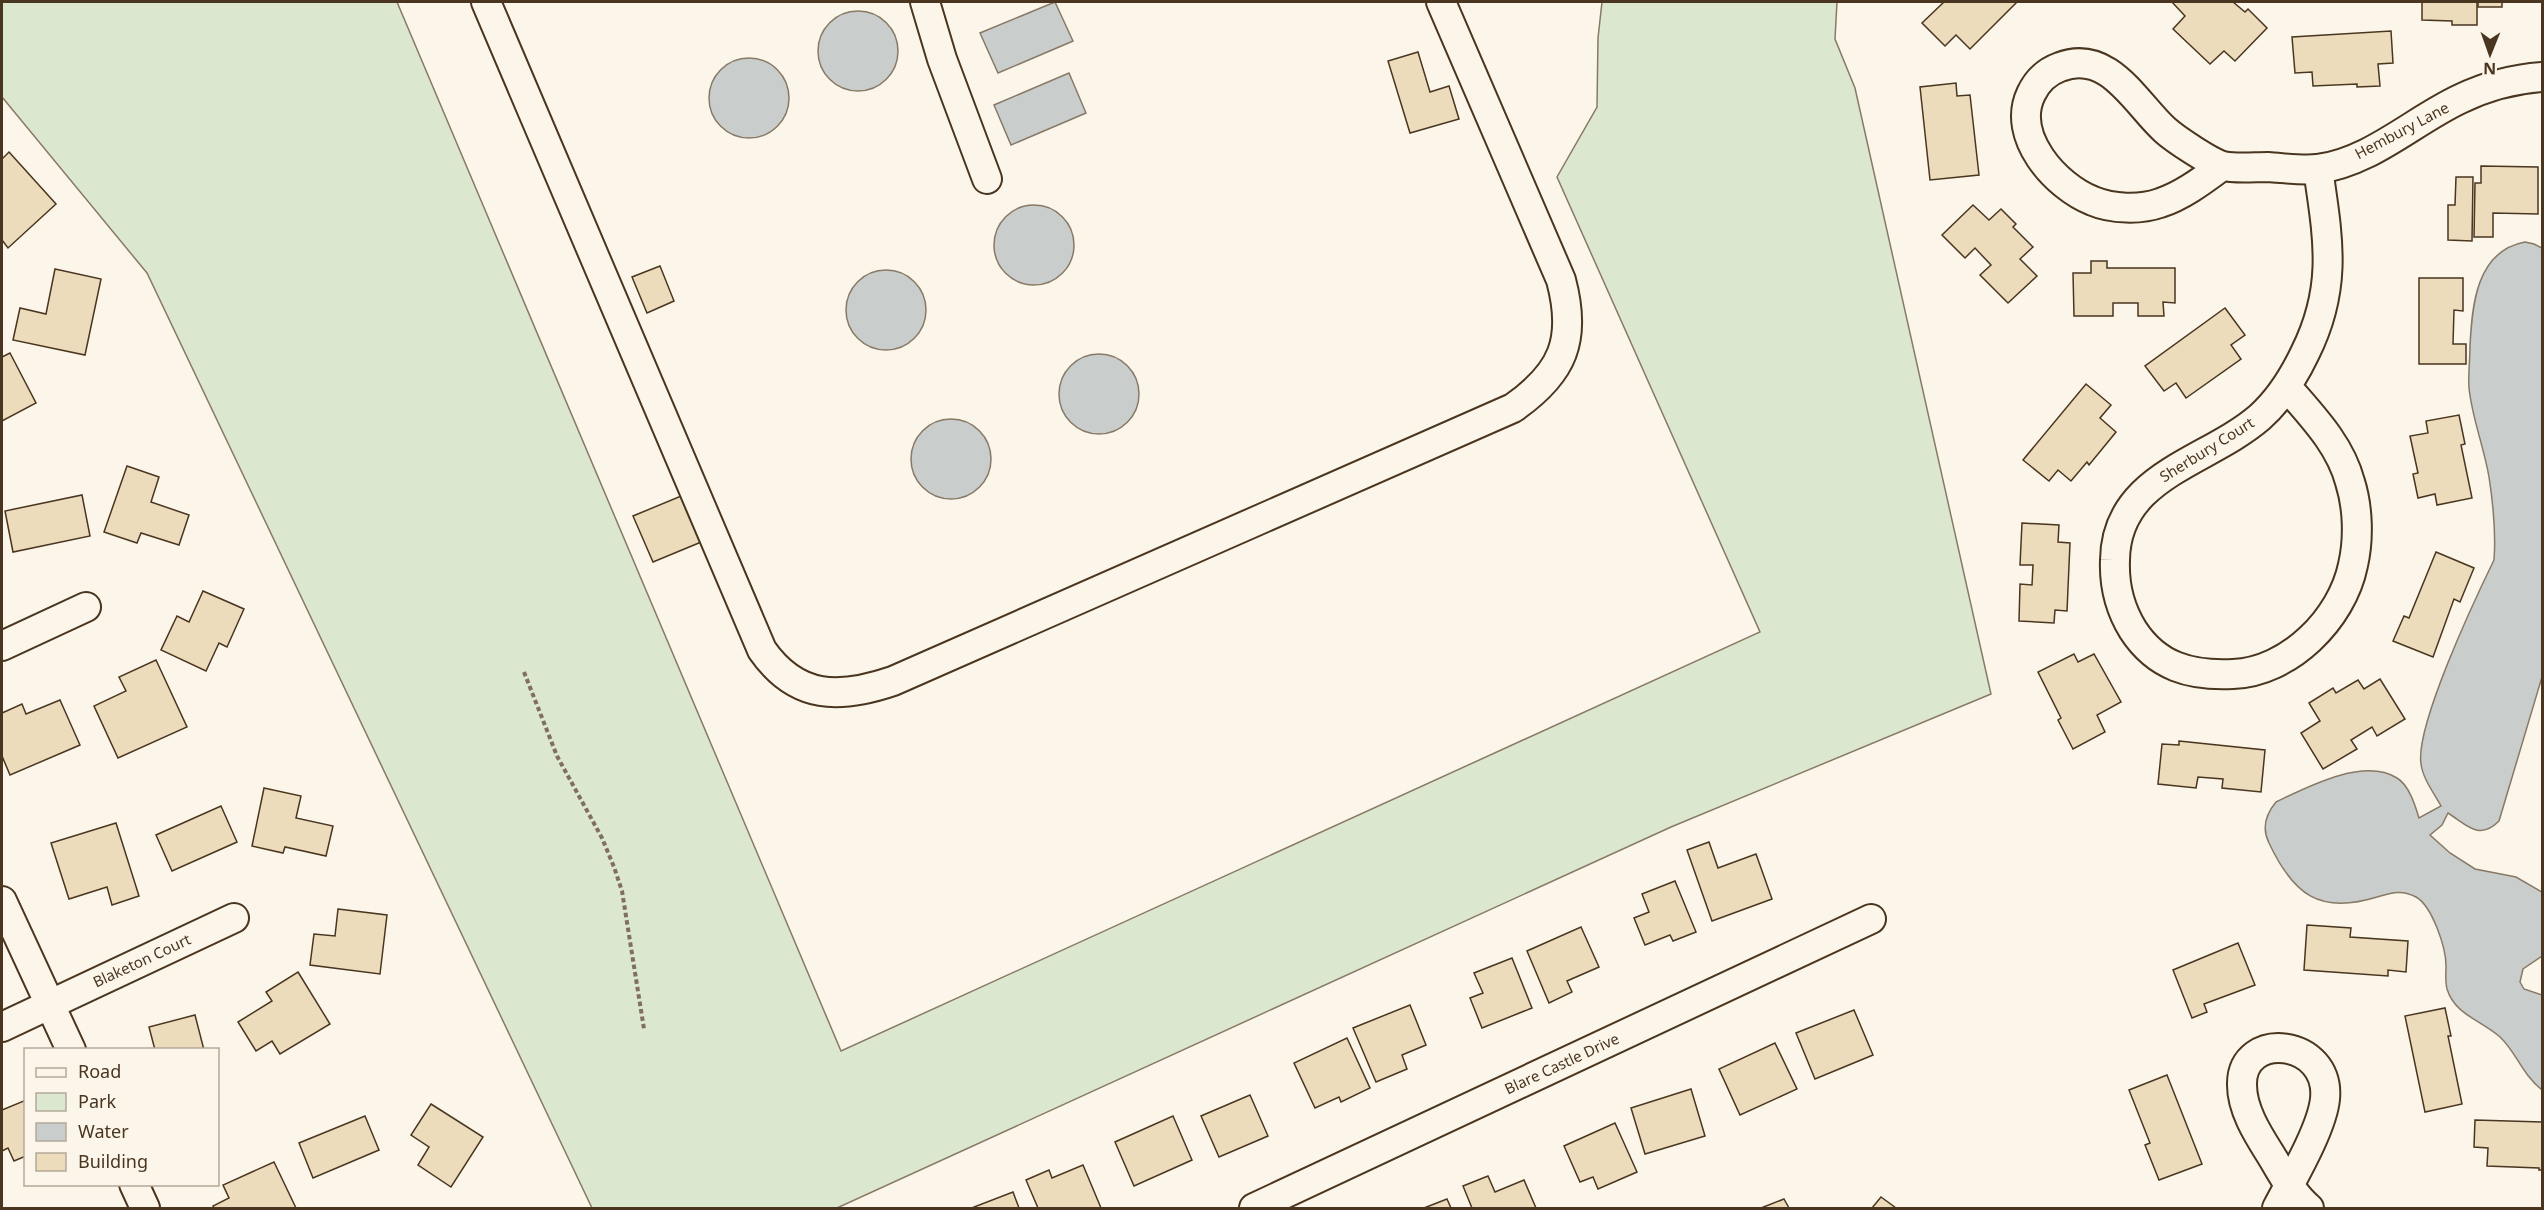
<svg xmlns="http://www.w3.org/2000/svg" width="2544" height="1210" viewBox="0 0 2544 1210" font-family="'Noto Sans',sans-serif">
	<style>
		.green { fill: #dce7d0; stroke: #887966; stroke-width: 1.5 }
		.water { fill: #c9cecd; stroke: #887966; stroke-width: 1.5 }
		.building { fill: #ecdcbc; stroke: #4a3520; stroke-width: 1.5 }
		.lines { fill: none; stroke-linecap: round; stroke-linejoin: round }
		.minor-casing { stroke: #4a3520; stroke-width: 32 }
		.path { stroke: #7f6f5c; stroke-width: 4; stroke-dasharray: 4.5 3; stroke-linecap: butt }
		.minor { stroke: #fbf6e9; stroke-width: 28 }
		.labels { text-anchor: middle; stroke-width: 4.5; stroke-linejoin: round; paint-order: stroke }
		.street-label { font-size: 15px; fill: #4a3520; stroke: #fbf6e9 }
	</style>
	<rect width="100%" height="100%" fill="#fbf6e9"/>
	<polygon class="green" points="2,2 397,2 841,1051 1760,632 1557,177 1597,107 1598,38 1602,2 1837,2 1835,39 1855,88 1991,694 1671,827 837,1208 592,1208 147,273 2,97"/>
	<g class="water">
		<polygon points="1055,2 1073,41 998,73 980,33"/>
		<circle cx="858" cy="51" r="40"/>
		<circle cx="749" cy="98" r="40"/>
		<polygon points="1069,73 1086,113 1011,145 994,105"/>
		<circle cx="1034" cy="245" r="40"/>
		<path d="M 2525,242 L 2534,244 L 2542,248 L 2542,677 L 2499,821 C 2479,841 2467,825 2448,813 L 2442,825 L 2430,835 L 2450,853 L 2475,869 L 2516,877 L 2542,892 L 2542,956 L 2523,969 L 2520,982 L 2524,989 L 2542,995 L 2542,1090 C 2521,1073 2517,1053 2500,1037 C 2481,1020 2455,1015 2447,989 C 2445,981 2446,974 2446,966 C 2446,947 2432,906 2416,897 C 2402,889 2391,893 2377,897 C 2319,915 2293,894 2269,843 C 2261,827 2266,814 2276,802 C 2307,787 2364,757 2397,778 C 2409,785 2415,805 2419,818 L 2441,806 C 2434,793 2423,779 2421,764 C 2415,726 2475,599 2494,560 C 2496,534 2493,503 2489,477 C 2484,447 2472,418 2469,388 C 2468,374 2470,360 2470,346 C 2472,306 2476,251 2525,242 Z"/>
		<circle cx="886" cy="310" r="40"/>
		<circle cx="1099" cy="394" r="40"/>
		<circle cx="951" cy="459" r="40"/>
	</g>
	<g class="building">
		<polygon points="1944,2 2015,2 2016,3 1970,49 1956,35 1945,46 1922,23"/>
		<polygon points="2172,2 2233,2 2245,12 2248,9 2267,28 2235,61 2224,51 2210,64 2173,29 2185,16"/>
		<polygon points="2422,2 2477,2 2477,25 2452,25 2452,21 2422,20"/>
		<rect x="2478" y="2" width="24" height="5"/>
		<polygon points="2391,31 2393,63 2378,64 2380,86 2357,87 2357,84 2313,86 2312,72 2295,73 2292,37"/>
		<polygon points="1418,52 1430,92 1449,86 1459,119 1410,133 1388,61"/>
		<polygon points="1956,83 1957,96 1970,95 1979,175 1930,180 1920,87"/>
		<polygon points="9,152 56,204 8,248 2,240 2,159"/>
		<polygon points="2481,166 2538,167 2538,214 2493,213 2493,237 2474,237 2475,183 2481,183"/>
		<polygon points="2456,177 2473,177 2472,241 2448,240 2448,205 2455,205"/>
		<polygon points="1973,205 1989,220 2001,209 2016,224 2013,227 2033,247 2020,259 2037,276 2008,303 1980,275 1991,265 1975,248 1965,258 1942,235"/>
		<polygon points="2091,261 2107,261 2107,268 2175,268 2175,303 2163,302 2164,316 2138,316 2138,303 2113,303 2113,316 2074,316 2073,273 2091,273"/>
		<polygon points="660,266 674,301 647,313 632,277"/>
		<polygon points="55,269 101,279 85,355 13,340 20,308 46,314"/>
		<polygon points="2419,278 2463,278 2463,311 2454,310 2453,344 2466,344 2466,364 2419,364"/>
		<polygon points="2225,308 2245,335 2231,345 2241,359 2186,398 2176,383 2164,391 2145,366"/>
		<polygon points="10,353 36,403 2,421 2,357"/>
		<polygon points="2086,384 2111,405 2100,418 2116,432 2089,465 2087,462 2071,481 2058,470 2049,481 2023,460"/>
		<polygon points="2459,415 2465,444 2461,445 2472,498 2437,505 2435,494 2418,498 2413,474 2418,473 2410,436 2428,433 2426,421"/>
		<polygon points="127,466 159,477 151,502 189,515 179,545 141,533 137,543 104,532"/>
		<polygon points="686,494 706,540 653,562 633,516"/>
		<polygon points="82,495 90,536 13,552 5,511"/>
		<polygon points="2022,523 2059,525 2058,542 2070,543 2067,611 2055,610 2054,623 2019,621 2020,584 2032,585 2033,565 2020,565"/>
		<polygon points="2436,552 2474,568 2460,602 2454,599 2433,657 2393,641 2404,616 2409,618"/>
		<polygon points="203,591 244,609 227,647 219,643 206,671 161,650 177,616 189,622"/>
		<polygon points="2074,654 2078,662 2094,654 2121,702 2097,715 2105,732 2073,749 2058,720 2061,718 2038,672"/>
		<polygon points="156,660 187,727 118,758 94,706 126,691 119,677"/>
		<polygon points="2380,679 2405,719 2377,736 2372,727 2351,740 2357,749 2323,769 2301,733 2320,721 2309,703 2333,688 2336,693 2358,680 2364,689"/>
		<polygon points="60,700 80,745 10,775 2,756 2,713 22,704 26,714"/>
		<polygon points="2179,741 2265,750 2261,792 2222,788 2223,779 2198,777 2196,788 2158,784 2162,744 2179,745"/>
		<polygon points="264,788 301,796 296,818 333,826 326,856 285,847 283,853 252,846"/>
		<polygon points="221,806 237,842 172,871 156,835"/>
		<polygon points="116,823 139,896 112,905 107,887 69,899 51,843"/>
		<polygon points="1709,842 1718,868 1756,854 1772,899 1712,921 1687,850"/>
		<polygon points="1675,881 1696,932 1673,941 1670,935 1645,945 1634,918 1649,912 1642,894"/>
		<polygon points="338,909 387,915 380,974 310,965 314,934 335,936"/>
		<polygon points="2307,925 2351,928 2350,937 2408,941 2406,972 2388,970 2388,976 2304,970"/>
		<polygon points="1581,927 1599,967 1567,981 1572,992 1549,1003 1527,951"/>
		<polygon points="2238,943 2255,985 2204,1004 2207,1012 2192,1018 2173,970"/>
		<polygon points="1512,958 1532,1008 1482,1028 1470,998 1483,993 1474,973"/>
		<polygon points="298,972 330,1024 280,1054 272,1041 256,1051 238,1022 272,1001 266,992"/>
		<polygon points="1410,1005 1426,1045 1402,1055 1407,1069 1376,1082 1353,1028"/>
		<polygon points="2445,1008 2451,1036 2448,1036 2462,1104 2425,1112 2405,1016"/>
		<polygon points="1854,1010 1873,1055 1815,1079 1796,1033"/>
		<polygon points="195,1015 204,1050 155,1050 149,1027"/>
		<polygon points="1347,1038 1370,1088 1341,1102 1339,1097 1315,1108 1294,1063"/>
		<polygon points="1775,1043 1797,1089 1740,1115 1719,1069"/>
		<polygon points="2167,1075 2202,1164 2159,1180 2145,1145 2150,1143 2129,1090"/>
		<polygon points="1691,1089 1705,1136 1645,1154 1631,1108"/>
		<polygon points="1250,1095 1268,1136 1219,1157 1201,1116"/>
		<polygon points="26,1100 26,1156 14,1161 8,1148 2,1151 2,1110"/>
		<polygon points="431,1104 483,1137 451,1187 418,1165 429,1147 411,1135"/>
		<polygon points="365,1116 379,1150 313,1178 299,1143"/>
		<polygon points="1173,1116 1192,1160 1134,1186 1115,1142"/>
		<polygon points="2475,1120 2542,1122 2542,1170 2539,1170 2539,1168 2487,1166 2488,1148 2474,1147"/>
		<polygon points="1615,1123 1637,1172 1598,1189 1593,1177 1580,1182 1564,1146"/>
		<polygon points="274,1162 296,1208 214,1208 213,1206 229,1198 223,1185"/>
		<polygon points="1083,1165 1101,1208 1038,1208 1026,1180 1049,1170 1052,1178"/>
		<polygon points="1488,1176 1495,1192 1524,1180 1536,1208 1472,1208 1463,1186"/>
		<polygon points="1013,1192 1019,1208 975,1208 974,1207"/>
		<polygon points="1881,1197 1896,1208 1872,1208"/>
		<polygon points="1447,1199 1451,1208 1424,1208"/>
		<polygon points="1784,1199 1789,1208 1761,1208"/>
	</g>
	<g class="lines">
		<defs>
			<g id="minor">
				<path d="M 486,2 L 762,650 C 797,700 840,699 893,681 L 1513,408 C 1563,373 1577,340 1561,280 L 1441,2"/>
				<polyline points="925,2 942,59 987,179"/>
				<path d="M 2222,166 C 2203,180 2182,196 2160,203 C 2140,210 2112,209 2093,201 C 2055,186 2011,136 2031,94 C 2037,81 2046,72 2060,67 C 2109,48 2136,104 2165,130 C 2175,139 2211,163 2223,166 C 2236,169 2254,167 2268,167 C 2284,168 2302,171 2318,169 C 2371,162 2413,121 2460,99 C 2485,87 2514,79 2542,77"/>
				<path d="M 2287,387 C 2311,415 2340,444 2350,482 C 2358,507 2359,539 2353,565 C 2342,619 2289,672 2233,674 C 2191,676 2157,667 2133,630 C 2120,609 2114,584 2115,560 C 2116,475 2207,463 2260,417 C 2279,400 2294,376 2305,353 C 2338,287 2328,238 2318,169"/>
				<polyline points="2,646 86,607"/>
				<polyline points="2,901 71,1050"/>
				<polyline points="2,1027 234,918"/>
				<polyline points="134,1184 145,1208"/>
				<polyline points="1254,1208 1871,919"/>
				<path d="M 2277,1208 C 2291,1181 2322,1129 2325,1099 C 2331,1039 2241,1029 2242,1085 C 2242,1109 2257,1133 2269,1152 C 2281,1171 2292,1194 2309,1208"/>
			</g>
		</defs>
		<use href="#minor" class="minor-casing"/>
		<polyline class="path" points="524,672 557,756 602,838 614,867 622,891 644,1029"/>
		<use href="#minor" class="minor"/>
	</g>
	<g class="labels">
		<g class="street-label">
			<text transform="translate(2402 131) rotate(-28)" y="5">Hembury Lane</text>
			<text transform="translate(2207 450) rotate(-32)" y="5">Sherbury Court</text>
			<text transform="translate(142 961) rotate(-25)" y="5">Blaketon Court</text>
			<text transform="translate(1562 1064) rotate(-25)" y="5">Blare Castle Drive</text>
		</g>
	</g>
	<rect width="2544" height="1210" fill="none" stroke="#4a3520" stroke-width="6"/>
	<rect x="24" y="1048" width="195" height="138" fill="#fbf6e9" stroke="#b4a999" stroke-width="1.5"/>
	<rect x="36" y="1068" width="30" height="9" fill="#fbf6e9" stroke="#b4a999" stroke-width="1.5"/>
	<text x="78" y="1078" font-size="18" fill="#4a3520">Road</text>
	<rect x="36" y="1093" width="30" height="18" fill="#dce7d0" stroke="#b4a999" stroke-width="1.5"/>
	<text x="78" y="1108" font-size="18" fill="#4a3520">Park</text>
	<rect x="36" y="1123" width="30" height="18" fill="#c9cecd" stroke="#b4a999" stroke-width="1.5"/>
	<text x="78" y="1138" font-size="18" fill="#4a3520">Water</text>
	<rect x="36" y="1153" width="30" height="18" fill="#ecdcbc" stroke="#b4a999" stroke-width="1.5"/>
	<text x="78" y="1168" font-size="18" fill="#4a3520">Building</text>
	<g transform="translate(2490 54) rotate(181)" stroke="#fbf6e9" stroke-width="4.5" paint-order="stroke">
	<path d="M0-4.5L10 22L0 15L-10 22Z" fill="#4a3520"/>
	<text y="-9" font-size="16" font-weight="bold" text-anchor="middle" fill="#4a3520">N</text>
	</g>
</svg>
